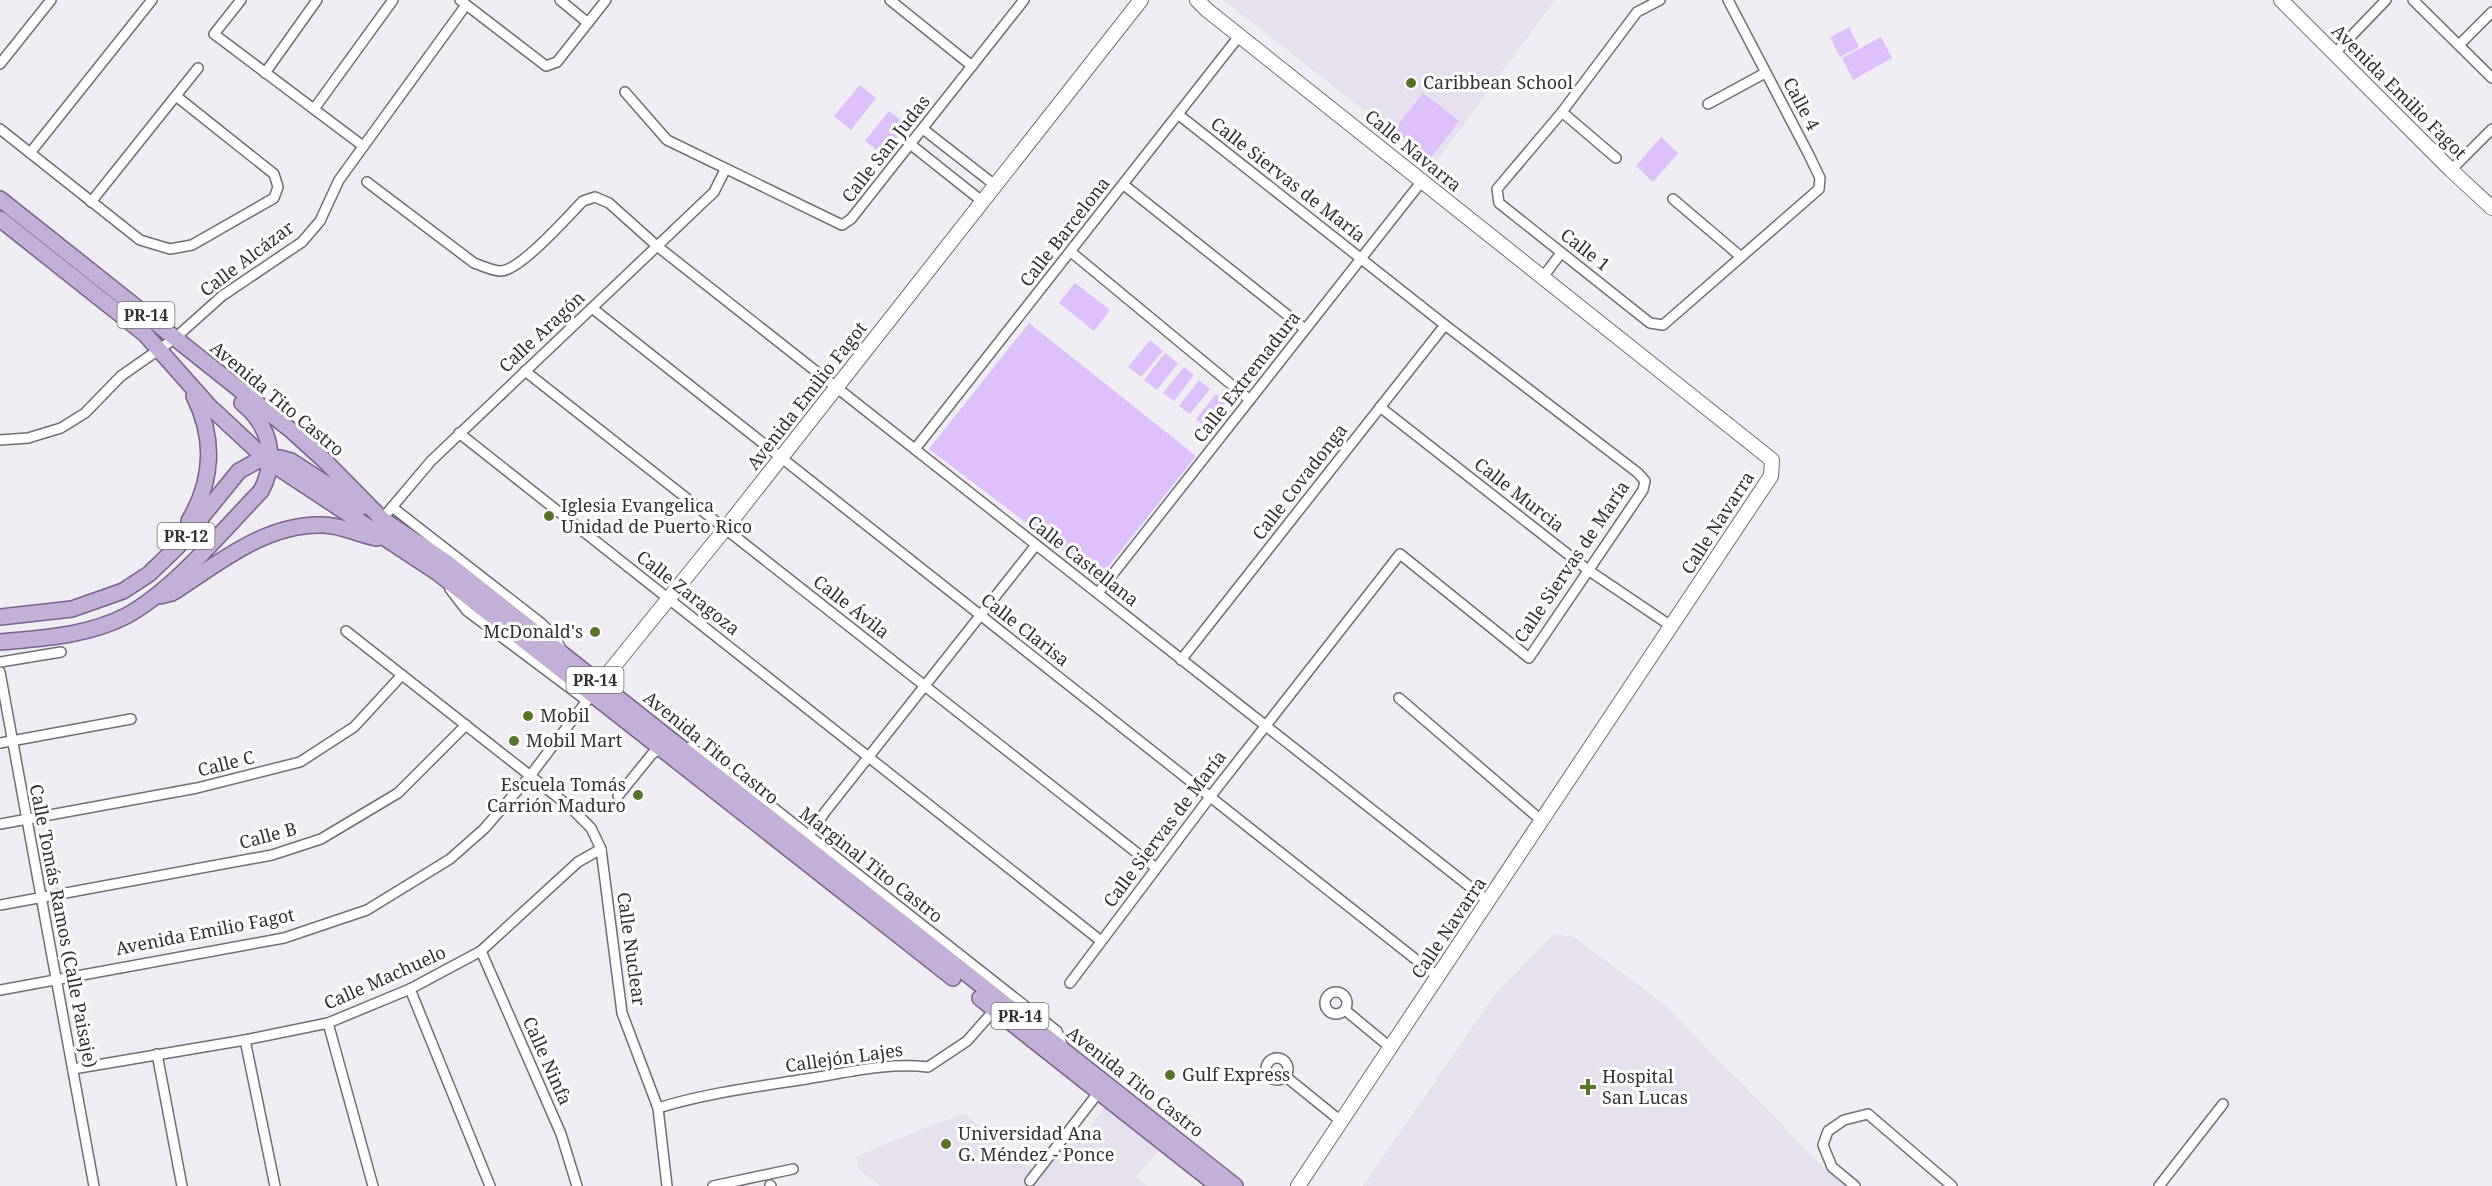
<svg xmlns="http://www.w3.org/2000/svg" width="2492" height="1186" viewBox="0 0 2492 1186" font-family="'Noto Serif',serif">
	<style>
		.built { fill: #e6dfed }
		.garden { fill: #ddc0f9 }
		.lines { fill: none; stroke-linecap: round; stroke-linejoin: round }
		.street-casing { stroke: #706d73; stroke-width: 12 }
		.secondary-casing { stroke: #706d73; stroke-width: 16 }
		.primary-casing { stroke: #78608d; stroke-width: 18 }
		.street { stroke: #fff; stroke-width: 9 }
		.secondary { stroke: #fff; stroke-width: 14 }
		.primary { stroke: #c4afd7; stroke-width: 15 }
		.poi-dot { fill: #577429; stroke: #fff; stroke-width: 2 }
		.labels { text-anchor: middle; stroke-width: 6; stroke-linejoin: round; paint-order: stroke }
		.shield { fill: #fff; stroke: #706f71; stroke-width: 1.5 }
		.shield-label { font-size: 16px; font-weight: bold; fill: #323134 }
		.poi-label { font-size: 18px; fill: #323134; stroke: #fff; text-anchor: start }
		.street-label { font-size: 18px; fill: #323134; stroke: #fff }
	</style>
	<rect width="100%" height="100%" fill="#f0ecf3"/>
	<g class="built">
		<polygon points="1223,0 1555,0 1434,165"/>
		<polygon points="1554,934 1574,937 1664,1004 1827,1171 1846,1186 1363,1186 1496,993"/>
		<polygon points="1105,1107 1160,1150 1136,1176 1147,1186 880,1186 860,1170 856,1157 926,1127 967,1113 967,1116 1040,1175 1075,1131 1083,1136"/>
	</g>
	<g class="garden">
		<polygon points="1849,27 1859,47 1840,57 1830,37"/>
		<polygon points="1881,37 1892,58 1853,80 1842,58"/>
		<polygon points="860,85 876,98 851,130 834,116"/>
		<polygon points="1423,93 1459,121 1430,159 1394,130"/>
		<polygon points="889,111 907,125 883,155 865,141"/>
		<polygon points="1661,137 1678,153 1653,182 1636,166"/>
		<polygon points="1075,283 1110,310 1094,331 1059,303"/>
		<polygon points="1029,323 1196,456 1099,578 929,449"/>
		<polygon points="1150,340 1163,351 1141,377 1128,367"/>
		<polygon points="1165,353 1178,363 1157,390 1144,380"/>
		<polygon points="1184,367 1194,375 1174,401 1163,393"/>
		<polygon points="1199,380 1210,389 1190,414 1179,406"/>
		<polygon points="1216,394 1226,402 1206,427 1196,419"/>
	</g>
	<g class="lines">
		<defs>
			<g id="street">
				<polyline points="241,0 214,34 363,146"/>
				<polyline points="460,0 546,66 557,62 606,0"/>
				<polyline points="560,0 588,23"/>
				<polyline points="890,0 972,66"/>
				<polyline points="1660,0 1637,12 1562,112 1497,189 1499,203 1650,323 1663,325 1819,189 1820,178 1809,155 1728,0"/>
				<polyline points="2413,0 2492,78"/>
				<polyline points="2459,45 2492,12"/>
				<polyline points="2335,53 2386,0"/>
				<polyline points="0,64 51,0"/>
				<polyline points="265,73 317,0"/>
				<polyline points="625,92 667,140 842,225 851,219 1024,0"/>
				<polyline points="1708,104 1765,73"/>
				<polyline points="314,109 393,0"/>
				<polyline points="1562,112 1616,158"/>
				<polyline points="0,129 140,240 170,249 192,245 274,198 278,187 274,174 176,96"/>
				<polyline points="923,129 996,186"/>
				<polyline points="910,144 983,202"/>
				<polyline points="30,153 152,0"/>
				<polyline points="2451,170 2492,129"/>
				<path d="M 367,182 L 474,263 C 483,266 492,271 501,271 C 521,270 568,216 583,201 L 595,197 L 609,203 L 657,246 L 1488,901"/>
				<polyline points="1124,185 1305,329"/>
				<polyline points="1673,199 1740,256"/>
				<polyline points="91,202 198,68"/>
				<polyline points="1071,252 1250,400"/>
				<polyline points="1543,277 1561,253"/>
				<polyline points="592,308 1438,977"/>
				<polyline points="525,371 1156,868"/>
				<polyline points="1380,407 1588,570 1671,626"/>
				<polyline points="459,433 1101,941"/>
				<polyline points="0,440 28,438 61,428 85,413 121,376 174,339 222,296 302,242 320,221 339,180 466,5"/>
				<polyline points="915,449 1240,35"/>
				<polyline points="392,507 541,623 554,636 561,649"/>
				<polyline points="382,519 431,461 714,192 725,170"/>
				<polyline points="450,589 467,611 587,701"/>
				<polyline points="1098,593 1422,181"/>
				<polyline points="346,631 570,807 591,828 601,849 622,1013 658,1108 667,1186"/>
				<polyline points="1181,660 1445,325"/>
				<polyline points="0,662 61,652"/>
				<polyline points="0,672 94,1186"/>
				<polyline points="1399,698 1542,821"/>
				<polyline points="0,743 131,719"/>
				<polyline points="690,747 751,790 1048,1024 1057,1031 1063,1047"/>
				<polyline points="618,796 652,754 661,748"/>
				<polyline points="0,824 197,788 300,762 354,727 402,675"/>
				<polyline points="805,841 825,812 1036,545"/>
				<polyline points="0,905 272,855 321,839 398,793 466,725"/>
				<polyline points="481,951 561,1134 577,1186"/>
				<polyline points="1070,983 1210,797 1400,554 1529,658 1643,490 1645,481 1638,473 1445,325 1179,115"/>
				<polyline points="410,989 490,1186"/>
				<polyline points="0,990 284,938 367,910 450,859 484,829 530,776 592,694"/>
				<circle cx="1336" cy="1003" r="11"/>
				<polyline points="1345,1010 1391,1048"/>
				<polyline points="328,1023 373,1186"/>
				<polyline points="245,1040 275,1186"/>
				<polyline points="157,1054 182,1186"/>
				<circle cx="1277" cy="1069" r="11"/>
				<polyline points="73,1069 245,1040 328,1023 410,989 481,951 578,862 601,849"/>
				<polyline points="1285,1076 1342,1122"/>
				<path d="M 658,1108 C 706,1093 756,1087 806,1079 C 846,1073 888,1062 928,1067 L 967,1041 L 997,1007"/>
				<polyline points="1030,1181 1098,1093"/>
				<polyline points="770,1185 771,1186"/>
				<polyline points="713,1186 793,1169"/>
				<polyline points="1855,1186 1832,1167 1823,1145 1828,1131 1844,1120 1868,1114 1952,1186"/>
				<polyline points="2159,1186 2223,1104"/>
			</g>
			<g id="secondary">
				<polyline points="1197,0 1207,10 1772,460 1771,476 1298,1186"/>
				<polyline points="2281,0 2451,170 2492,208"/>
				<polyline points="593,692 725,529 1141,0"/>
			</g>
			<g id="primary">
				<polyline points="0,199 292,431 324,460 382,519 446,562 1235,1186"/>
				<polyline points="0,219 145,334 209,406 268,461 438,573 953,978"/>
				<path d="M 189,521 C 213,481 215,438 194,396"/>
				<path d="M 160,596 L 172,593 C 218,564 265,523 323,525 C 341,525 359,535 377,538"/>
				<polyline points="0,617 72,609 123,591 149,574 178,546 239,471 257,461 280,458 291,461 362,507"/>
				<path d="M 0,642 C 42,638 87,636 126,616 C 173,591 223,530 261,491 C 278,459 270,425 242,403"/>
				<polyline points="980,998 1218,1186"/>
			</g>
		</defs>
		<use href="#street" class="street-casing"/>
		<use href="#secondary" class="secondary-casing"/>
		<use href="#primary" class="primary-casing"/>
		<use href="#street" class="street"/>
		<use href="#secondary" class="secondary"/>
		<use href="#primary" class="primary"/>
	</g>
	<g class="poi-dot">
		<circle cx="1411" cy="83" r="6"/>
		<circle cx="549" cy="516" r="6"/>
		<circle cx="595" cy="632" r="6"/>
		<circle cx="528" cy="716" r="6"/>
		<circle cx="514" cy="741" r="6"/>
		<circle cx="638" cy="795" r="6"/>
		<circle cx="1170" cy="1075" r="6"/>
		<path d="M1585 1078h6v6h6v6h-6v6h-6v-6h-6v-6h6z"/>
		<circle cx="946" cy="1144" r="6"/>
	</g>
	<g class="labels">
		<g class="shield">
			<rect x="117.5" y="302" width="57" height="26" rx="4.5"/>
			<rect x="157.5" y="523" width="57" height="26" rx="4.5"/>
			<rect x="566.5" y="667" width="57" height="26" rx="4.5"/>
			<rect x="991.5" y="1003" width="57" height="26" rx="4.5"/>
		</g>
		<g class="shield-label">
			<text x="146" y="321">PR-14</text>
			<text x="186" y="542">PR-12</text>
			<text x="595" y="686">PR-14</text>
			<text x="1020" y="1022">PR-14</text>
		</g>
		<g class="poi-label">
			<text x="1423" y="89">Caribbean School</text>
			<text x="561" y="512">Iglesia Evangelica<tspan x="561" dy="21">Unidad de Puerto Rico</tspan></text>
			<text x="583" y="638" text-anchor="end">McDonald's</text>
			<text x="540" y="722">Mobil</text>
			<text x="526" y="747">Mobil Mart</text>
			<text x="626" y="791" text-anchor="end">Escuela Tomás<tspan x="626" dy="21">Carrión Maduro</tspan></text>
			<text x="1182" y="1081">Gulf Express</text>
			<text x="1602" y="1083">Hospital<tspan x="1602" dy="21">San Lucas</tspan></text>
			<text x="958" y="1140">Universidad Ana<tspan x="958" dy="21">G. Méndez - Ponce</tspan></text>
		</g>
		<g class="street-label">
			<text transform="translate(2399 92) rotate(45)" y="6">Avenida Emilio Fagot</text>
			<text transform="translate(1801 104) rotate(62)" y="6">Calle 4</text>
			<text transform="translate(886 149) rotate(-52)" y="6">Calle San Judas</text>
			<text transform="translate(1413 151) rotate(39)" y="6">Calle Navarra</text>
			<text transform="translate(1288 180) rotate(38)" y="6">Calle Siervas de María</text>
			<text transform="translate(1065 232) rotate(-52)" y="6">Calle Barcelona</text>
			<text transform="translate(1585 250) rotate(38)" y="6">Calle 1</text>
			<text transform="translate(247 259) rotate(-37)" y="6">Calle Alcázar</text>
			<text transform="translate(542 332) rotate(-43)" y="6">Calle Aragón</text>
			<text transform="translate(1247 377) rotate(-52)" y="6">Calle Extremadura</text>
			<text transform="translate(807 396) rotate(-52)" y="6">Avenida Emilio Fagot</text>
			<text transform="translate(277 399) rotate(40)" y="6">Avenida Tito Castro</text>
			<text transform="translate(1300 482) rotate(-52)" y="6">Calle Covadonga</text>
			<text transform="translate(1519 495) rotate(38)" y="6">Calle Murcia</text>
			<text transform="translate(1718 523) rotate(-57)" y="6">Calle Navarra</text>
			<text transform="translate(1083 561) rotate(38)" y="6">Calle Castellana</text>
			<text transform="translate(1572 562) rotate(-56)" y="6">Calle Siervas de María</text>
			<text transform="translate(688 593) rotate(38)" y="6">Calle Zaragoza</text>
			<text transform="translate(851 607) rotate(38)" y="6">Calle Ávila</text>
			<text transform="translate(1025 630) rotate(38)" y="6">Calle Clarisa</text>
			<text transform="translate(711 748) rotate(39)" y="6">Avenida Tito Castro</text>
			<text transform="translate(226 764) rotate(-14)" y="6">Calle C</text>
			<text transform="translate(1165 829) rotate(-53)" y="6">Calle Siervas de María</text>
			<text transform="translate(268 836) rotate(-15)" y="6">Calle B</text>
			<text transform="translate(871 865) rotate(38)" y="6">Marginal Tito Castro</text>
			<text transform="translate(63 926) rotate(79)" y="6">Calle Tomás Ramos (Calle Paisaje)</text>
			<text transform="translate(1449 928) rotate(-56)" y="6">Calle Navarra</text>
			<text transform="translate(205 932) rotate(-11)" y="6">Avenida Emilio Fagot</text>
			<text transform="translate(631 949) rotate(82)" y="6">Calle Nuclear</text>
			<text transform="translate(385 978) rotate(-24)" y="6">Calle Machuelo</text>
			<text transform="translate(844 1058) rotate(-8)" y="6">Callejón Lajes</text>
			<text transform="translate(547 1061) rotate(66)" y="6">Calle Ninfa</text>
			<text transform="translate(1135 1082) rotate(38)" y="6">Avenida Tito Castro</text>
		</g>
	</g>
</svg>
